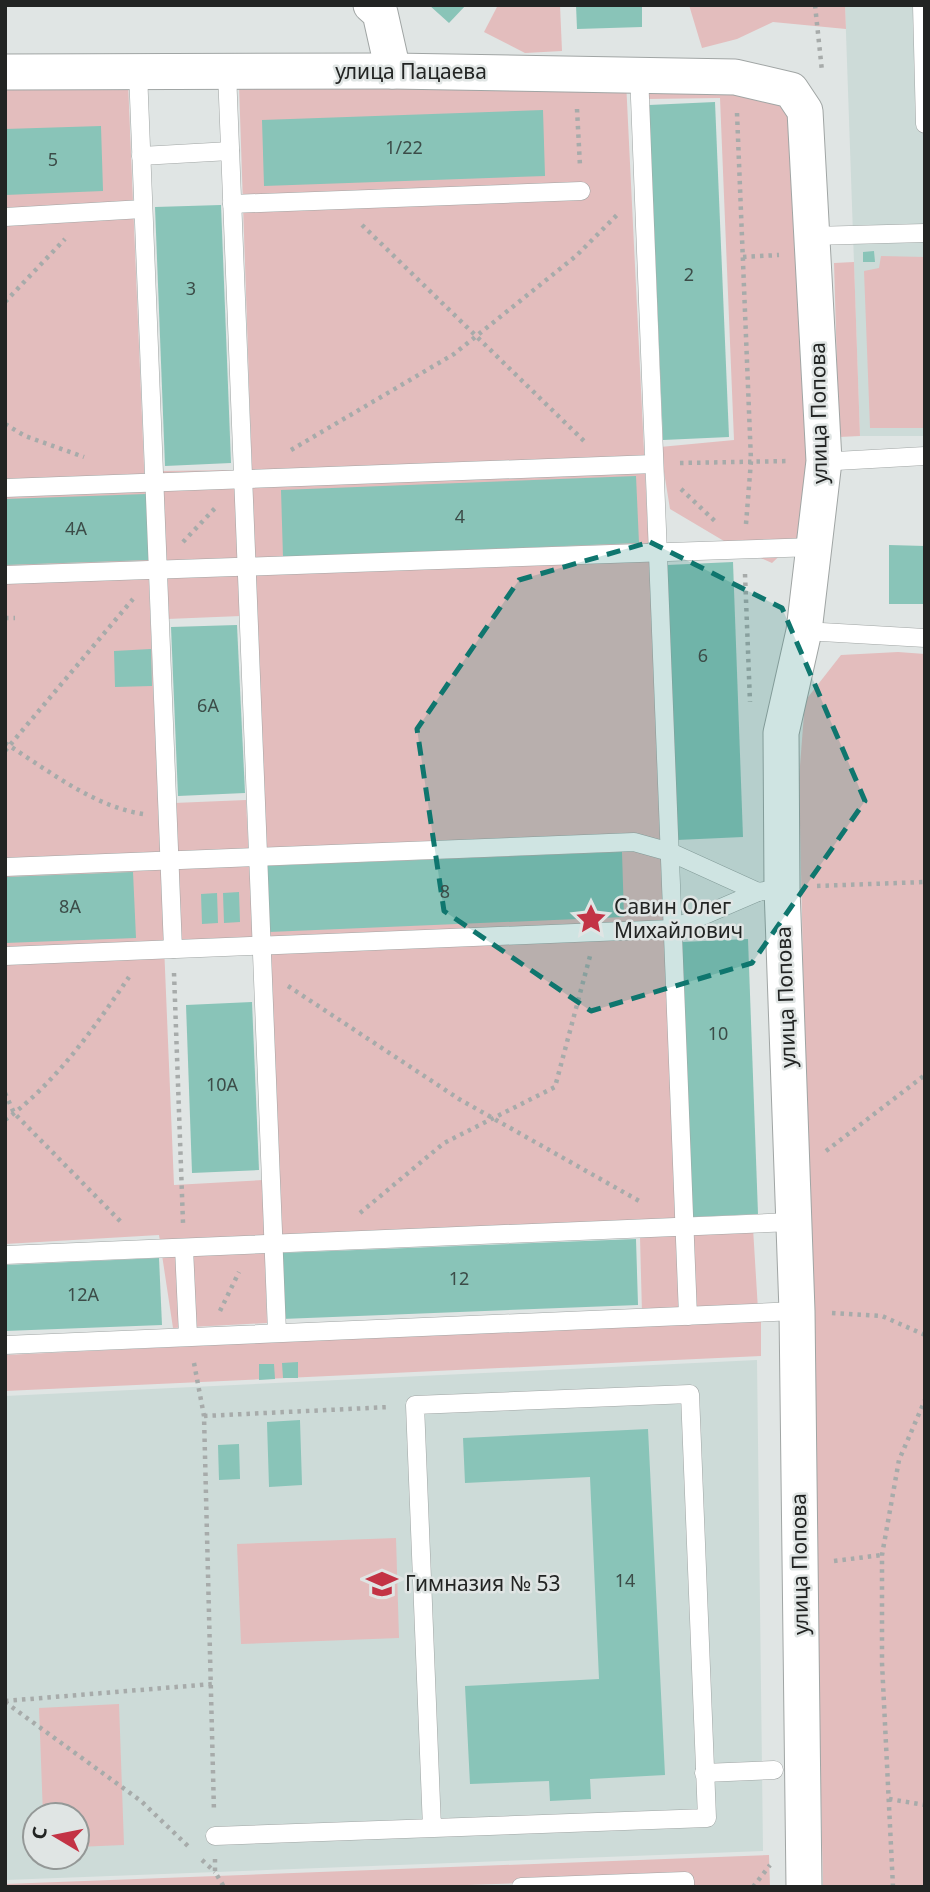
<svg xmlns="http://www.w3.org/2000/svg" width="930" height="1892" viewBox="0 0 930 1892" font-family="'Noto Sans',sans-serif">
	<style>
		.built { fill: #cddbd8; fill-rule: evenodd }
		.green { fill: #e3bdbd }
		.building { fill: #89c4b8 }
		.lines { fill: none; stroke-linecap: round; stroke-linejoin: round }
		.lane-casing { stroke: #a0a5a4; stroke-width: 19 }
		.street-casing { stroke: #a0a5a4; stroke-width: 37 }
		.path { stroke: #a7abaa; stroke-width: 4.5; stroke-dasharray: 3.5 5; stroke-linecap: butt }
		.lane { stroke: #fff; stroke-width: 18 }
		.street { stroke: #fff; stroke-width: 35 }
		.marked { fill: #0f766e; fill-opacity: 0.2; stroke: #0f766e; stroke-width: 5; stroke-dasharray: 14 9; stroke-linejoin: round }
		.labels { text-anchor: middle; stroke-width: 5; stroke-linejoin: round; paint-order: stroke }
		.number-label { font-size: 18px; fill: #3c4c48 }
		.street-label { font-size: 21px; fill: #222423; stroke: #e0e5e4 }
		.poi-label { font-size: 21px; fill: #222423; stroke: #e0e5e4; text-anchor: start }
	</style>
	<rect width="100%" height="100%" fill="#e0e5e4"/>
	<g class="built">
		<polygon points="845,5 925,5 925,436 860,436"/>
		<path d="M 757,1360 L 763,1851 L 5,1880 L 5,1396 ZM 35,1815 L 77,1815 L 77,1857 L 35,1857 Z"/>
	</g>
	<g class="green">
		<polygon points="498,5 560,5 562,51 525,53 484,32"/>
		<polygon points="689,5 845,5 846,29 773,22 737,39 702,48"/>
		<polygon points="646,80 784,95 797,114 818,454 808,529 772,563 729,544 670,509 660,447 734,440 720,98 647,99"/>
		<polygon points="5,81 128,82 174,1185 263,1180 267,1323 173,1328 159,1235 5,1244"/>
		<polygon points="626,81 682,1232 753,1228 758,1310 642,1313 640,1237 278,1248 239,85"/>
		<polygon points="881,256 925,257 925,428 870,428 864,271 879,268"/>
		<polygon points="854,262 860,436 839,437 834,263"/>
		<polygon points="237,470 241,616 167,619 161,471"/>
		<polygon points="898,652 925,654 925,1887 823,1887 799,779 805,701 841,655"/>
		<polygon points="246,800 253,938 181,942 174,803"/>
		<polygon points="761,1319 761,1356 5,1391 5,1355"/>
		<polygon points="396,1538 399,1638 241,1644 237,1544"/>
		<polygon points="119,1704 124,1845 77,1847 77,1815 43,1815 39,1708"/>
		<polygon points="769,1855 770,1887 692,1887 691,1877 411,1887 5,1887 5,1884"/>
	</g>
	<g class="building">
		<polygon points="429,5 466,5 449,23"/>
		<polygon points="576,5 642,5 642,27 577,29"/>
		<polygon points="715,102 729,437 663,440 649,105"/>
		<polygon points="543,110 545,176 264,186 262,120"/>
		<polygon points="101,126 103,191 5,195 5,129"/>
		<polygon points="221,205 231,463 165,466 155,207"/>
		<polygon points="874,251 875,262 863,262 863,252"/>
		<polygon points="636,476 639,543 283,557 281,490"/>
		<polygon points="146,494 149,560 5,565 5,499"/>
		<polygon points="889,545 925,546 925,604 889,604"/>
		<polygon points="733,562 743,837 677,840 667,565"/>
		<polygon points="237,625 245,793 178,796 171,627"/>
		<polygon points="151,649 152,686 115,687 114,651"/>
		<polygon points="622,852 624,917 269,932 266,866"/>
		<polygon points="133,872 136,938 5,943 5,877"/>
		<polygon points="239,892 240,922 224,923 223,893"/>
		<polygon points="217,893 218,923 202,924 201,894"/>
		<polygon points="748,939 758,1214 692,1217 682,942"/>
		<polygon points="252,1002 259,1170 192,1173 186,1005"/>
		<polygon points="636,1239 638,1305 282,1319 280,1253"/>
		<polygon points="159,1258 162,1325 5,1331 5,1265"/>
		<polygon points="298,1362 298,1378 283,1378 282,1363"/>
		<polygon points="259,1364 274,1364 275,1379 259,1380"/>
		<polygon points="300,1420 302,1485 269,1487 267,1422"/>
		<polygon points="648,1429 665,1775 590,1779 591,1799 570,1800 550,1801 549,1781 470,1784 465,1686 599,1679 590,1477 465,1483 463,1438"/>
		<polygon points="239,1444 240,1479 219,1480 218,1445"/>
	</g>
	<g class="lines">
		<defs>
			<g id="lane">
				<polyline points="922,5 925,124"/>
				<polyline points="138,72 173,949"/>
				<polyline points="227,72 277,1332"/>
				<polyline points="639,73 688,1316"/>
				<polyline points="141,156 230,151"/>
				<polyline points="232,204 581,191"/>
				<polyline points="5,217 143,209"/>
				<polyline points="812,236 925,233"/>
				<polyline points="836,461 925,456"/>
				<polyline points="5,488 654,464"/>
				<polyline points="5,575 815,547"/>
				<polyline points="804,631 925,638"/>
				<polyline points="5,867 634,842 670,852 758,892"/>
				<polyline points="5,956 672,929 758,892 782,888"/>
				<polyline points="184,1248 188,1335"/>
				<polyline points="5,1255 793,1222"/>
				<polyline points="5,1345 797,1311"/>
				<polyline points="704,1773 774,1770"/>
				<polyline points="215,1836 707,1818 690,1394 415,1405 432,1828"/>
				<polyline points="521,1887 685,1881 685,1887"/>
			</g>
			<g id="street">
				<polyline points="371,5 380,13 393,71"/>
				<polyline points="5,72 393,71 735,77 791,90 805,111 824,461 804,631 781,733 782,888 797,1311 804,1887"/>
			</g>
		</defs>
		<use href="#lane" class="lane-casing"/>
		<use href="#street" class="street-casing"/>
		<g class="path">
			<polyline points="815,5 822,71"/>
			<polyline points="577,109 580,166"/>
			<polyline points="737,113 751,461 746,524"/>
			<polyline points="362,225 584,441"/>
			<polyline points="743,257 779,255"/>
			<polyline points="5,302 65,239"/>
			<polyline points="5,424 25,436 84,457"/>
			<polyline points="291,450 454,354 576,256 620,212"/>
			<polyline points="680,463 790,461"/>
			<polyline points="681,489 718,524"/>
			<polyline points="183,542 218,505"/>
			<polyline points="745,574 750,702"/>
			<polyline points="5,618 15,618"/>
			<path d="M 5,743 C 48,770 92,806 143,814"/>
			<polyline points="5,751 133,599"/>
			<polyline points="817,886 925,882"/>
			<polyline points="174,973 183,1223"/>
			<polyline points="288,986 459,1099 641,1202"/>
			<polyline points="5,1093 14,1113 123,1224"/>
			<path d="M 5,1120 C 56,1083 94,1028 129,977"/>
			<polyline points="826,1151 925,1075"/>
			<polyline points="360,1213 444,1143 555,1087 590,956"/>
			<polyline points="220,1311 239,1272"/>
			<polyline points="832,1313 882,1316 925,1335"/>
			<polyline points="194,1363 204,1416 214,1812"/>
			<polyline points="204,1416 389,1407"/>
			<polyline points="834,1561 882,1555"/>
			<polyline points="5,1701 213,1684"/>
			<polyline points="5,1702 141,1801 191,1849"/>
			<polyline points="889,1799 925,1805"/>
			<polyline points="215,1859 215,1872 224,1887"/>
			<polyline points="202,1860 215,1872"/>
			<polyline points="753,1887 770,1865"/>
			<polyline points="893,1887 882,1663 882,1555 899,1460 925,1400"/>
		</g>
		<use href="#lane" class="lane"/>
		<use href="#street" class="street"/>
	</g>
	<path class="marked" d="M 650,542 L 782,608 L 865,801 L 752,963 L 591,1011 L 444,911 L 417,729 L 519,580 Z"/>
	<defs>
		<symbol id="sight-bare" viewBox="-9 -9 18 18"><path d="M0-6L1.8-2.2L6-1.7L2.9 1.2L3.7 5.4L0 3.3L-3.7 5.4L-2.9 1.2L-6-1.7L-1.8-2.2Z" fill="#c33345" stroke="#e0e5e4" stroke-width="2.5" paint-order="stroke"/></symbol>
		<symbol id="school-bare" viewBox="-9 -9 18 18"><path d="M0-5L7-2L0 1L-7-2ZM-4 1L0 2.5L4 1V4Q0 6-4 4Z" fill="#c33345" stroke="#e0e5e4" stroke-width="2.5" paint-order="stroke"/></symbol>
	</defs>
	<g fill-rule="evenodd">
		<use href="#sight-bare" x="569" y="897" width="44" height="44"/>
		<use href="#school-bare" x="360" y="1562" width="44" height="44"/>
	</g>
	<g class="labels">
		<g class="number-label">
			<text x="404" y="154">1/22</text>
			<text x="53" y="166">5</text>
			<text x="689" y="281">2</text>
			<text x="191" y="295">3</text>
			<text x="460" y="523">4</text>
			<text x="76" y="535">4А</text>
			<text x="703" y="662">6</text>
			<text x="208" y="712">6А</text>
			<text x="445" y="898">8</text>
			<text x="70" y="913">8А</text>
			<text x="718" y="1040">10</text>
			<text x="222" y="1091">10А</text>
			<text x="459" y="1285">12</text>
			<text x="83" y="1301">12А</text>
			<text x="625" y="1587">14</text>
		</g>
		<g class="street-label">
			<text x="411" y="79">улица Пацаева</text>
			<text transform="translate(819 413) rotate(-91)" y="7">улица Попова</text>
			<text transform="translate(786 997) rotate(-92)" y="7">улица Попова</text>
			<text transform="translate(800 1564) rotate(-91)" y="7">улица Попова</text>
		</g>
		<g class="poi-label">
			<text x="614" y="914">Савин Олег<tspan x="614" dy="24">Михайлович</tspan></text>
			<text x="405" y="1591">Гимназия № 53</text>
		</g>
	</g>
	<rect width="930" height="1892" fill="none" stroke="#222423" stroke-width="14"/>
	<g transform="translate(56 1836) rotate(280)"><circle r="33" fill="#e0e5e4" stroke="#949897" stroke-width="2"/>
	<path d="M0-5L12 26L0 18L-12 26Z" fill="#c33345"/>
	<text y="-10" font-size="19" font-weight="bold" text-anchor="middle" fill="#222423">С</text>
	</g>
</svg>
